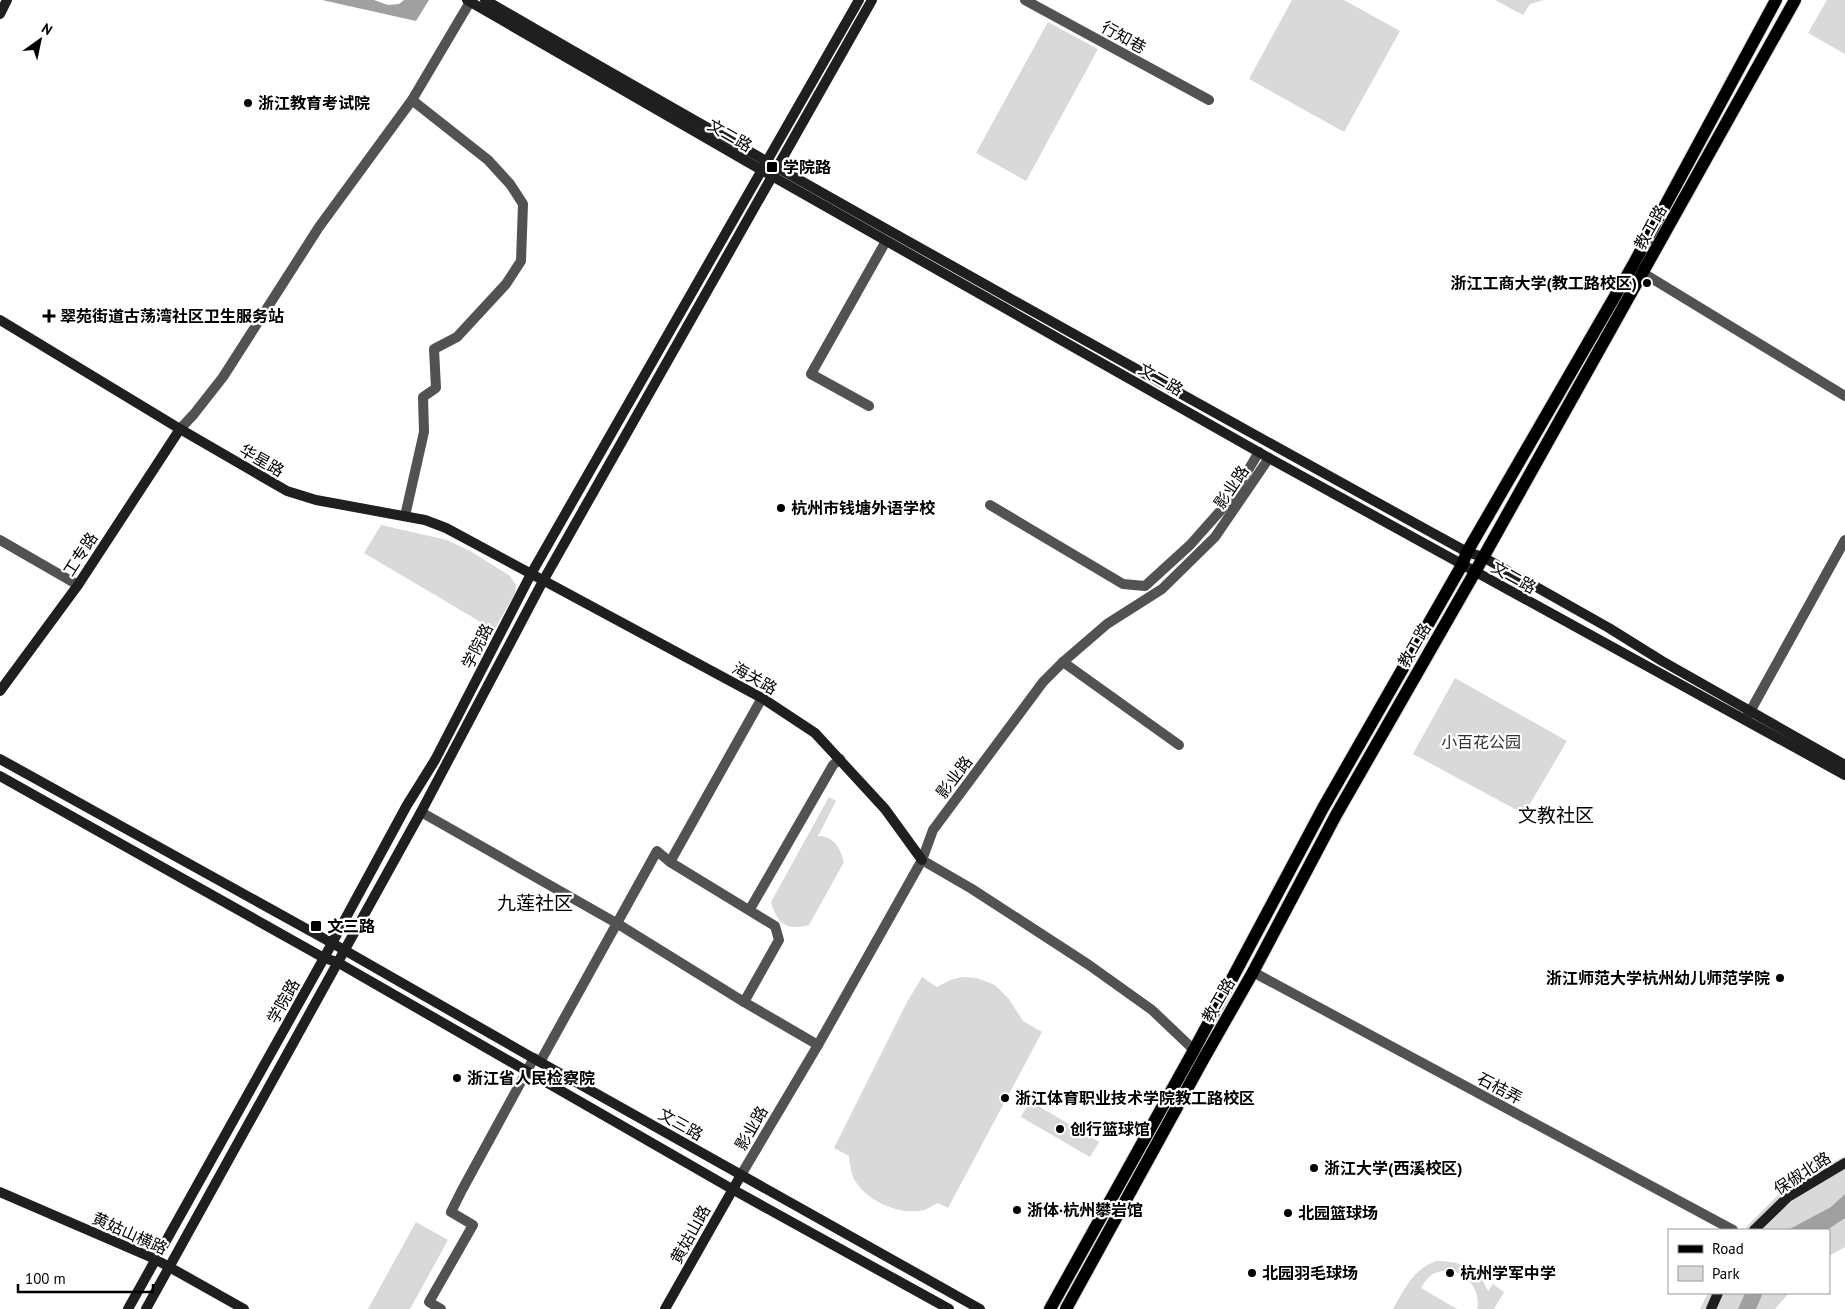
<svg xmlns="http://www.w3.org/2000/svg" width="1845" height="1309" viewBox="0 0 1845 1309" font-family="'PT Sans','Noto Sans SC',sans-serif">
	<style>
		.green { fill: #d9d9d9 }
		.water { fill: #a0a0a0 }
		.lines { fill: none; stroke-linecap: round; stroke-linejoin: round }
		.primary-casing { stroke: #dbdbdb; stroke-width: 14 }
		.street { stroke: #525252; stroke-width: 10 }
		.secondary { stroke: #1f1f1f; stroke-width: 10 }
		.primary { stroke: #000; stroke-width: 12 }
		.poi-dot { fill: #000; stroke: #fff; stroke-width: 2 }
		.labels { text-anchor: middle; stroke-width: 4.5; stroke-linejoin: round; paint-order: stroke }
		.street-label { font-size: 16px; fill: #000; stroke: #fff }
		.poi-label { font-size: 16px; font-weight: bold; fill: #000; stroke: #fff; text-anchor: start }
		.park-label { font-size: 16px; fill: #303030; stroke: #fff }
		.quarter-label { font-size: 19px; fill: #000; stroke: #fff }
	</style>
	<rect width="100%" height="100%" fill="#fff"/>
	<g class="green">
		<polygon points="1292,0 1344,0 1400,31 1344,132 1249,79"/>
		<polygon points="1495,0 1544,0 1530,4 1523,15"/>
		<polygon points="1827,0 1845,0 1845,54 1808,33"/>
		<polygon points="1048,22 1098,49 1026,181 976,153"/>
		<polygon points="381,525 447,540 472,552 510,576 516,585 515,594 494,630 364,553"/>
		<polygon points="1455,678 1567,741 1524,814 1413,754"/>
		<path d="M 829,797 L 836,801 L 818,836 C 834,836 840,848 844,862 L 809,925 C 787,931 777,924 771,902 Z"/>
		<path d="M 922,977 L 937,987 L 950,980 L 962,977 L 977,978 L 995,985 L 1009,999 L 1023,1021 L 1042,1032 L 948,1208 L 938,1203 C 933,1205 928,1209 924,1210 C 900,1216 866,1201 854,1179 C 851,1173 850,1164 849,1156 L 834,1148 L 906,1004 Z"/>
		<polygon points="1030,1101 1099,1142 1090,1157 1021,1117"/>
		<polygon points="1845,1156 1845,1247 1829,1256 1829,1230 1745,1230 1749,1224 1786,1187"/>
		<polygon points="416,1222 448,1240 410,1309 368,1309"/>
		<path d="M 1436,1261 C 1459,1260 1479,1269 1488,1291 L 1493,1284 L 1504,1292 L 1494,1309 L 1477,1309 C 1482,1287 1461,1265 1438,1272 C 1430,1274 1425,1281 1421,1288 L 1457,1309 L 1393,1309 C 1404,1290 1413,1269 1436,1261 Z"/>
		<polygon points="1708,1293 1789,1293 1775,1309 1700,1309"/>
	</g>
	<g class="water">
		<polygon points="322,0 374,0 388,5 399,4 404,0 429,0 416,21"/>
		<polygon points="1845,1194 1845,1218 1827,1230 1788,1230 1831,1207"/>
		<polygon points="1745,1293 1763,1293 1756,1309 1738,1309"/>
	</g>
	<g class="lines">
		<defs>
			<g id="primary">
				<polyline points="1050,1309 1194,1050 1323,808 1462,565 1467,552 1633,265 1776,0"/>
				<polyline points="1066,1309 1204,1058 1253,972 1336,815 1475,572 1795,0"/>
			</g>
		</defs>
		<use href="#primary" class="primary-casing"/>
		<g class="street">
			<polyline points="1025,0 1209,100"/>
			<polyline points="1643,273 1845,396"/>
			<polyline points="869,406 811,374 886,241"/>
			<polyline points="180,429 194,414 223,377 319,227 412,100 470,2"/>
			<polyline points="990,505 1123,584 1145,586 1190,545 1230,500 1259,452"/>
			<polyline points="405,516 424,432 423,397 436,388 434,349 457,337 506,284 521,261 523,204 510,184 488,160 412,100"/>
			<polyline points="0,540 78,585"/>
			<polyline points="1063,662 1179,745"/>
			<polyline points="1746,719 1845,540"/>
			<polyline points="421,812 618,924 744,1002 818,1045"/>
			<polyline points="922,860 972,889 1089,965 1152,1010 1194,1050"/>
			<polyline points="670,862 762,698"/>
			<polyline points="750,909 833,765 840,759"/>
			<polyline points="1253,972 1733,1230"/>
			<polyline points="540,1062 657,851 670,862 775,926 779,940 744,1002"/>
			<polyline points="741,1175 818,1045 922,860 933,830 1043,682 1063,662 1107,624 1162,589 1215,537 1269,458"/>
			<polyline points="441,1309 429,1302 473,1225 451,1212 462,1190 534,1058"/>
		</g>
		<g class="secondary">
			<polyline points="467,0 772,176 1269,458 1845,775"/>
			<path d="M 485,0 C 810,188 1138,371 1467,552 L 1483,557 L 1609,628 L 1662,661 L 1845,765"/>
			<polyline points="0,14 7,0"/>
			<polyline points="0,320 180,429 287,491 316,500 425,520 446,528 762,698 815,733 885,809 922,860"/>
			<polyline points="0,691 78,585 180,429"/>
			<polyline points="0,759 332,943 540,1062 980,1309"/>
			<polyline points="0,776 324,958 337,962 732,1189 949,1309"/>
			<polyline points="0,1192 155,1259 244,1309"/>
			<polyline points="1754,1230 1788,1197 1845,1163"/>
			<polyline points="128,1309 324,958 407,805 435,760 531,574 859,0"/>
			<polyline points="146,1309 421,812 543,581 872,0"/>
			<polyline points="665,1309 741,1175"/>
			<polyline points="1711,1309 1718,1293"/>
		</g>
		<use href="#primary" class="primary"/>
	</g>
	<g class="poi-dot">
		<circle cx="248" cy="103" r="5"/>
		<rect x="766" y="161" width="12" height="12" rx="2.5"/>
		<circle cx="1647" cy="283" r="5"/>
		<path d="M46.5 308.5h5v5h5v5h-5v5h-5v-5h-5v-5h5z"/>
		<circle cx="781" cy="508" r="5"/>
		<rect x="310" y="920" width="12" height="12" rx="2.5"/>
		<circle cx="1780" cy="978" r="5"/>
		<circle cx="457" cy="1078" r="5"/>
		<circle cx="1005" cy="1098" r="5"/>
		<circle cx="1060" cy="1129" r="5"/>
		<circle cx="1314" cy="1168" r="5"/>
		<circle cx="1017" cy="1210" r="5"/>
		<circle cx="1288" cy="1213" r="5"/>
		<circle cx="1252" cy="1273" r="5"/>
		<circle cx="1450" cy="1273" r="5"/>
	</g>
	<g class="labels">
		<g class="street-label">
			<text transform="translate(1124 37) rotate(29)" y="6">行知巷</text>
			<text transform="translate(730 135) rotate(30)" y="6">文二路</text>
			<text transform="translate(1650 227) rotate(-61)" y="6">教工路</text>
			<text transform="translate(1161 379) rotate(30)" y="6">文二路</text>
			<text transform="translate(262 460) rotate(30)" y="6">华星路</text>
			<text transform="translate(1231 487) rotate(-56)" y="6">影业路</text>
			<text transform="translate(80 554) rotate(-57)" y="6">工专路</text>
			<text transform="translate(1514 577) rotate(29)" y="6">文二路</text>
			<text transform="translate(1414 645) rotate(-60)" y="6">教工路</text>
			<text transform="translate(477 646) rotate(-63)" y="6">学院路</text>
			<text transform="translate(755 678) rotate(29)" y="6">海关路</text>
			<text transform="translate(954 777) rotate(-53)" y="6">影业路</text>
			<text transform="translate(1218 1000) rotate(-60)" y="6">教工路</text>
			<text transform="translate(283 1001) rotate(-61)" y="6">学院路</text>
			<text transform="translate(1500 1088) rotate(28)" y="6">石桔弄</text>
			<text transform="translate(681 1124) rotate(29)" y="6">文三路</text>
			<text transform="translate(751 1128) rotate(-60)" y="6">影业路</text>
			<text transform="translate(1802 1173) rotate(-33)" y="6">保俶北路</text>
			<text transform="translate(130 1233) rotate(24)" y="6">黄姑山横路</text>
			<text transform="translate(690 1234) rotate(-61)" y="6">黄姑山路</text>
		</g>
		<g class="poi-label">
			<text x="258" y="109">浙江教育考试院</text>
			<text x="783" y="173">学院路</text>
			<text x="1637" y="289" text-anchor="end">浙江工商大学(教工路校区)</text>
			<text x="60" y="322">翠苑街道古荡湾社区卫生服务站</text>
			<text x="791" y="514">杭州市钱塘外语学校</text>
			<text x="327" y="932">文三路</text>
			<text x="1770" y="984" text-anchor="end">浙江师范大学杭州幼儿师范学院</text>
			<text x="467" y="1084">浙江省人民检察院</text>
			<text x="1015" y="1104">浙江体育职业技术学院教工路校区</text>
			<text x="1070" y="1135">创行篮球馆</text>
			<text x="1324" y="1174">浙江大学(西溪校区)</text>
			<text x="1027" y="1216">浙体·杭州攀岩馆</text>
			<text x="1298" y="1219">北园篮球场</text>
			<text x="1262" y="1279">北园羽毛球场</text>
			<text x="1460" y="1279">杭州学军中学</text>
		</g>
		<g class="park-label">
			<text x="1481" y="748">小百花公园</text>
		</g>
		<g class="quarter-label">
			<text x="1556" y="822">文教社区</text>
			<text x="535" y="910">九莲社区</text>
		</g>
	</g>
	<rect x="1668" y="1229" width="162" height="65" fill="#ffffff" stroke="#999999"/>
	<rect x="1678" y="1245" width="25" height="8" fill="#000000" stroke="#999999"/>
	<text x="1712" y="1254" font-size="15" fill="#000000">Road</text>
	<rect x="1678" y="1266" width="25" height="15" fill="#d9d9d9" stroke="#999999"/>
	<text x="1712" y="1279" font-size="15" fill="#000000">Park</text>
	<g transform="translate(40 40) rotate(33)" stroke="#ffffff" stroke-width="4" paint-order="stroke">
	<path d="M0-4L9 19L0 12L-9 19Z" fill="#000000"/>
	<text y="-8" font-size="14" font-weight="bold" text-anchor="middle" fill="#000000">N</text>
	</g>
	<path d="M18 1284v8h135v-8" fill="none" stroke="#000000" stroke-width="2.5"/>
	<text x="25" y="1284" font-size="15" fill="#000000" stroke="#ffffff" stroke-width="4" paint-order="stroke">100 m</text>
</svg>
